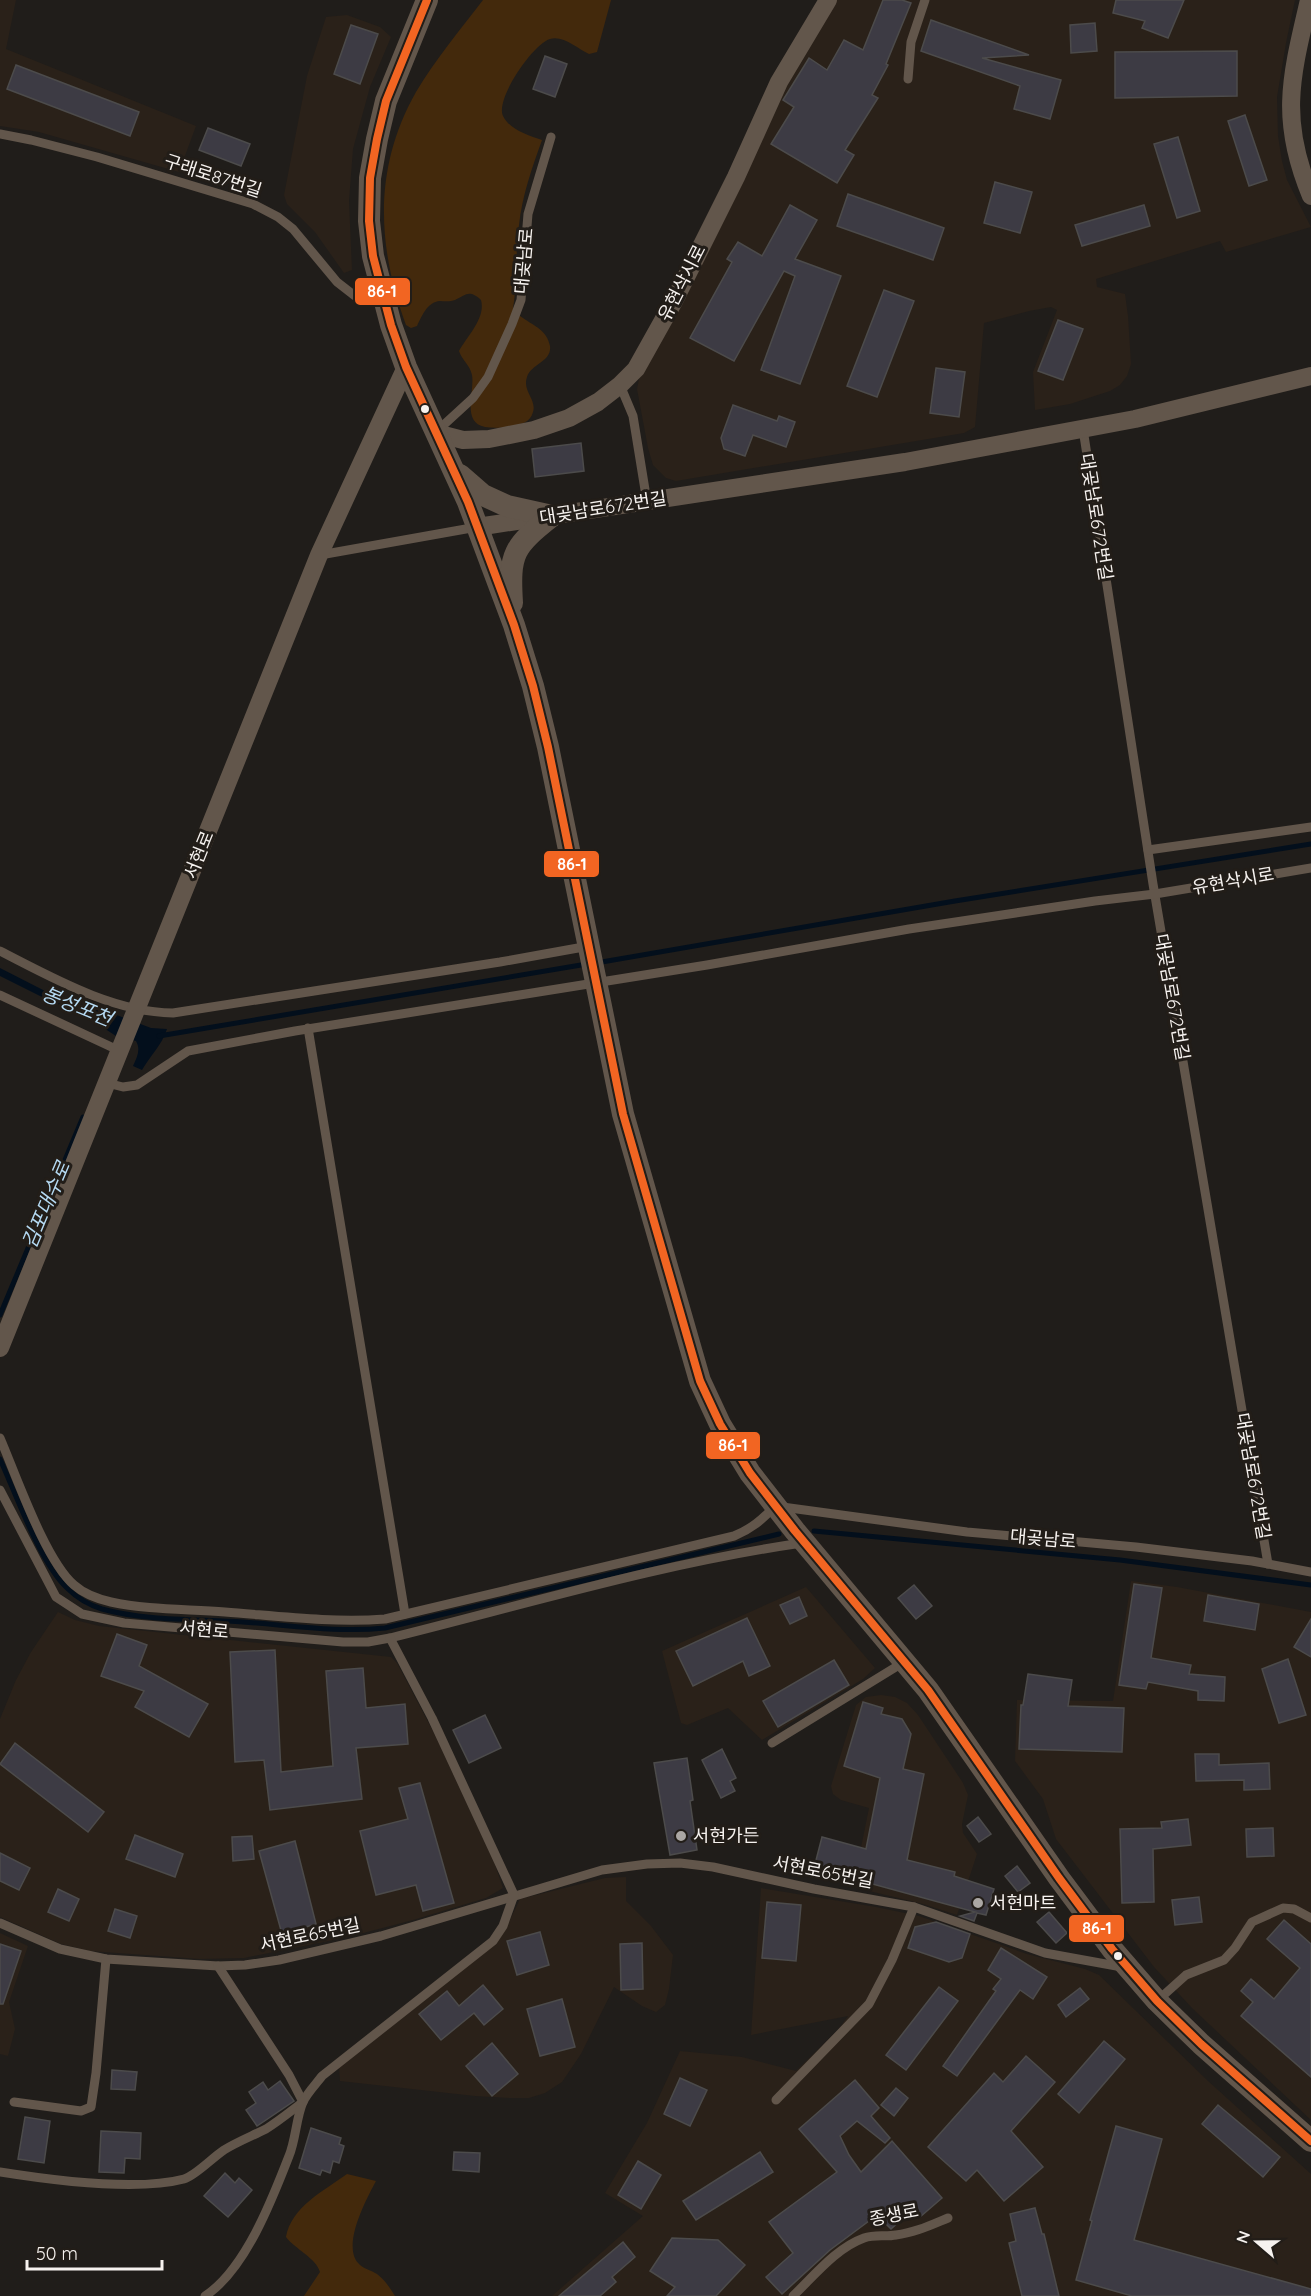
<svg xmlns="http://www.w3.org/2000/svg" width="1311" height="2296" viewBox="0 0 1311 2296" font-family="Quicksand,'Noto Sans KR',sans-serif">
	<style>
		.built { fill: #2a2119 }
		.green { fill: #43290c }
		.water { fill: #030f1c }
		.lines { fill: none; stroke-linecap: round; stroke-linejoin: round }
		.stream { stroke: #030f1c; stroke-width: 5 }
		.building { fill: #3d3b44; stroke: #4c4b4b; stroke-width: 1.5 }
		.service { stroke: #62564b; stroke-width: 9 }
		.minor { stroke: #62564b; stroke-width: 18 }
		.tertiary { stroke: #62564b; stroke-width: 22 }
		.bus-1-casing { stroke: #221d18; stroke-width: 12 }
		.bus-1 { stroke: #f26522; stroke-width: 8 }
		.bus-dot { fill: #f6f2ef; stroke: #221d18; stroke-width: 2 }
		.poi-dot { fill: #aba7a4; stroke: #221d18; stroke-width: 2 }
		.labels { text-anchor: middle; stroke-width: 6; stroke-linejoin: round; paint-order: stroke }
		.street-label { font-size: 18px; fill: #f6f2ef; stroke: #221d18 }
		.poi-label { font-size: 18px; fill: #f6f2ef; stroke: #221d18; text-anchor: start }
		.water-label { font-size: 20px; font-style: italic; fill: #b5daf3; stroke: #221d18 }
		.line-badge { stroke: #221d18; stroke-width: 2 }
		.badge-label { font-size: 16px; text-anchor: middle; font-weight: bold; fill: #fff }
	</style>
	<rect width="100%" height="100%" fill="#201d1a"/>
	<g class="built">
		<polygon points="0,0 16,0 6,49 196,126 179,172 39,132 0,126"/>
		<polygon points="836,0 1295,0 1286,43 1277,97 1278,136 1282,161 1287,180 1311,227 1226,252 1220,241 1096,279 1097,287 1125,294 1128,316 1131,364 1127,376 1120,385 1110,391 1070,404 1035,410 1033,372 1057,310 1051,307 1029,311 984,323 975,427 964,433 676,481 666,478 653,465 648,448 637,389 639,379 674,317 787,83"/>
		<polygon points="347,15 380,27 391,37 370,87 353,149 349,201 352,270 344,273 315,232 287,204 284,195 307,76 326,17"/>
		<polygon points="1131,1581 1177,1587 1311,1612 1311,2120 1192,2008 1154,1967 1056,1839 1043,1799 1015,1761 1017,1700 1113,1701"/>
		<polygon points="806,1587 875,1668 863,1679 762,1740 728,1708 687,1725 681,1723 662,1651"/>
		<polygon points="58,1612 75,1620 99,1626 391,1657 397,1663 437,1739 494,1862 503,1888 486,1898 413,1920 348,1937 244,1958 200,1959 90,1951 61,1944 0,1917 0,1719 16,1680 31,1652"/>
		<polygon points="881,1695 895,1697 907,1703 918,1715 963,1783 968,1795 962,1824 963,1833 977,1854 957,1915 923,1904 853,1887 869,1808 841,1800 833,1794 831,1786 856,1705 866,1697"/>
		<polygon points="626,1877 626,1901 651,1926 673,1955 669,1989 665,2005 656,2012 642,2006 614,1987 581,2054 562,2082 545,2093 529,2098 509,2098 475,2096 340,2081 339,2066 493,1946 507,1926 520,1899 605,1878"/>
		<polygon points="761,1888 876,1907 919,1916 1027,1954 1085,1969 1099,1975 1208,2081 1311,2174 1311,2296 552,2296 643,2216 605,2193 647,2123 680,2051 742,2057 796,2071 838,2030 848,2016 751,2035"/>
		<polygon points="0,1933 28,1946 9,2002 15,2029 8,2056 0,2054"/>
	</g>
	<g class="green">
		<path d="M 483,0 L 611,0 L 597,52 L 589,54 C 578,49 563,35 550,39 C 533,44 495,99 503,116 C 510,130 528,135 542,140 C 532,168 522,196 519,225 C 515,252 518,280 513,308 C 516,311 519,316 523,318 C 534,326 547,330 550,346 C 552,362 531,364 527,377 C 522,391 537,400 533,412 C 530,423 521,424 512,426 C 503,428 493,428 485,427 C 461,422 475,392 472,375 C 470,365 462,360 459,351 C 467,336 486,318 481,300 C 469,289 466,295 455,300 C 450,302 444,301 440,301 C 427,302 422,316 417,326 L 411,328 L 406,325 C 377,246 373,168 416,92 C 435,60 460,30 483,0 Z"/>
		<path d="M 347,2174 L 376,2181 C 366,2200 340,2248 360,2265 C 364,2269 371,2270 377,2274 C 385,2280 390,2288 395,2296 L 304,2296 L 320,2272 C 316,2258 295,2249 286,2237 C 291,2207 325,2190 347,2174 Z"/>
	</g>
	<path class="water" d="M 0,968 L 45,991 L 80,1004 L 106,1011 L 151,1028 L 167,1029 C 162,1045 150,1056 142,1070 L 133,1066 C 137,1057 141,1050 136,1041 L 116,1036 L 81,1013 L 48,1000 L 0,976 Z"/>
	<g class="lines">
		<g class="stream">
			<polyline points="596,963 955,901 1311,844"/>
			<polyline points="159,1036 587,964"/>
			<polyline points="0,1315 83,1117"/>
			<path d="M 0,1459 C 16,1494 40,1563 67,1588 C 76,1597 89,1605 102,1609 C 145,1621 198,1619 243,1622 C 289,1625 338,1633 385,1628 L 779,1534"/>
			<polyline points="814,1531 1120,1560 1311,1585"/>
		</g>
	</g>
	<g class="building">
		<polygon points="883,0 902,0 911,3 886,64 888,65 872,95 878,98 845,150 854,155 837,183 771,144 794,107 783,100 809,58 827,70 844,40 863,50"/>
		<polygon points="1116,0 1184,0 1168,38 1142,28 1145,21 1113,13"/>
		<polygon points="931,20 1029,55 982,58 1061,80 1050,119 1014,109 1020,86 921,51"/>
		<polygon points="1095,23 1097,51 1071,53 1070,25"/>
		<polygon points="351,25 378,34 360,84 334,74"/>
		<polygon points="1237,51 1237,96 1115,98 1115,52"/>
		<polygon points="545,56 567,64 555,97 533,89"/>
		<polygon points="16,65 139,112 130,136 7,89"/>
		<polygon points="1245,115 1267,180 1249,186 1228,121"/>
		<polygon points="208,128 250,144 241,166 199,150"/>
		<polygon points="1178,137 1200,211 1177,218 1154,144"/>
		<polygon points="995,182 1032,192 1020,233 984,223"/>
		<polygon points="848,194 944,228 933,260 837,226"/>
		<polygon points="790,205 817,220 795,259 841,276 800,384 761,370 795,276 784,271 734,361 690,338 732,262 727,259 738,242 762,256"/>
		<polygon points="1144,205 1150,226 1082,246 1075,225"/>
		<polygon points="884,290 914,301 877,397 847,386"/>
		<polygon points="1058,320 1083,329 1063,380 1038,371"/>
		<polygon points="936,368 965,372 959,417 930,413"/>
		<polygon points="733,405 777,421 779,416 795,422 786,447 753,435 745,456 724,449 721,438"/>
		<polygon points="581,443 584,471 535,477 532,449"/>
		<polygon points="1134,1584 1162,1588 1151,1658 1191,1665 1189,1674 1225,1677 1224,1701 1198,1700 1198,1691 1148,1682 1146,1689 1119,1685"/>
		<polygon points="914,1585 932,1606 916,1619 898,1598"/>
		<polygon points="1208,1595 1259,1604 1255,1630 1204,1621"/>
		<polygon points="799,1597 807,1616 790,1624 780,1605"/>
		<polygon points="747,1618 770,1666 749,1676 743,1661 693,1686 676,1651"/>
		<polygon points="1311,1619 1311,1657 1294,1647"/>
		<polygon points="117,1634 147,1645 139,1666 208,1704 189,1737 135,1707 144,1691 101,1676"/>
		<polygon points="275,1650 281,1772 333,1766 326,1671 363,1668 366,1708 405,1704 408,1744 356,1748 362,1799 270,1810 264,1760 235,1762 230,1652"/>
		<polygon points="1288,1659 1306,1715 1279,1723 1262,1669"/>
		<polygon points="834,1660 849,1685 778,1727 763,1701"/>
		<polygon points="1028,1674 1072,1680 1068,1706 1124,1708 1122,1752 1019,1749 1021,1705 1023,1705"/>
		<polygon points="863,1702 883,1708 881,1714 902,1719 911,1734 903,1769 924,1774 907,1860 955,1872 954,1876 994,1889 986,1915 977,1913 974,1921 960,1916 975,1912 814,1868 822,1837 866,1849 880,1778 844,1766"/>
		<polygon points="485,1715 501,1748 469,1763 453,1730"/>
		<polygon points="15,1743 104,1812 88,1832 0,1764"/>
		<polygon points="722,1749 736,1778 730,1781 735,1791 721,1798 702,1760"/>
		<polygon points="1195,1754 1219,1754 1219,1765 1269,1763 1270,1789 1244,1790 1244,1780 1196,1781"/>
		<polygon points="687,1758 693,1800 690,1801 697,1850 670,1855 654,1763"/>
		<polygon points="420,1783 454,1903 423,1911 416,1885 376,1895 360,1831 408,1819 399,1788"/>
		<polygon points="978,1817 991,1834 979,1842 967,1826"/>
		<polygon points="1188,1819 1191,1845 1153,1849 1154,1902 1122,1903 1120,1829 1162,1828 1161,1822"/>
		<polygon points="1273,1828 1274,1856 1247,1857 1246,1829"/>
		<polygon points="135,1835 183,1854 175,1877 126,1859"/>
		<polygon points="252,1836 254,1859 233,1861 232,1837"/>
		<polygon points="295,1841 316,1924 282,1934 259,1851"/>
		<polygon points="0,1853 30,1868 19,1890 0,1881"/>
		<polygon points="1017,1866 1030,1883 1018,1892 1005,1876"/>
		<polygon points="58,1889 79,1899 69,1921 48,1912"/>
		<polygon points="1199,1897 1202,1922 1175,1925 1172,1900"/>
		<polygon points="767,1902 801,1905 796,1961 762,1958"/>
		<polygon points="115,1909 137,1916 130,1938 108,1931"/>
		<polygon points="1049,1912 1067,1933 1056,1943 1037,1922"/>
		<polygon points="1284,1920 1311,1944 1311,2077 1241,2016 1253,2002 1241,1991 1251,1979 1274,1999 1300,1968 1267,1939"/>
		<polygon points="936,1922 970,1934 962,1958 949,1962 908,1948 915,1927"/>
		<polygon points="540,1932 549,1965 517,1975 507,1941"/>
		<polygon points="642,1943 643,1989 621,1990 620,1944"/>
		<polygon points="0,1944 21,1951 3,2004 0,2004"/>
		<polygon points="1001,1948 1047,1977 1033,1999 1020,1990 957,2076 943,2066 996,1991 993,1989 1001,1979 988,1970"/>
		<polygon points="483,1985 503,2009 484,2025 474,2013 441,2040 419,2014 447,1991 459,2006"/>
		<polygon points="939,1987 958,2001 906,2070 886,2055"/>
		<polygon points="1080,1988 1089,1999 1066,2017 1058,2005"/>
		<polygon points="562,1999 575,2047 540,2056 527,2009"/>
		<polygon points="1104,2041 1125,2059 1079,2113 1058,2094"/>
		<polygon points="492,2043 518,2074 492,2096 466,2066"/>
		<polygon points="1026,2056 1055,2082 1011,2131 1043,2167 1004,2201 977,2170 966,2181 928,2147 994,2073 1003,2082"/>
		<polygon points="112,2070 137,2072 135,2090 111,2089"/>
		<polygon points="680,2078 707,2090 690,2126 664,2114"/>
		<polygon points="855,2080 879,2108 871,2116 890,2138 885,2143 857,2121 840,2136 849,2155 861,2172 892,2141 942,2198 920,2217 913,2209 891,2229 879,2217 872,2224 869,2221 830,2250 782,2294 766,2277 793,2253 769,2222 837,2172 799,2129"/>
		<polygon points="280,2081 294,2101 257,2126 246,2110 256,2103 249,2092 263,2082 268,2090"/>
		<polygon points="896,2088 908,2098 894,2116 881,2105"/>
		<polygon points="1218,2105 1280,2157 1263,2177 1202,2124"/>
		<polygon points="25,2117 50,2121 44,2163 18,2159"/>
		<polygon points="1116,2126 1162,2139 1134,2240 1311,2289 1311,2296 1132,2296 1076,2280 1092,2221 1090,2220"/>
		<polygon points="311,2128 341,2138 339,2144 344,2146 339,2163 333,2161 330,2173 322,2170 320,2175 299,2168"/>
		<polygon points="101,2131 141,2133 140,2159 125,2158 124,2173 99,2172"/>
		<polygon points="454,2152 480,2153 479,2172 453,2170"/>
		<polygon points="760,2152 773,2172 696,2220 683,2201"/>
		<polygon points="638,2161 661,2175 641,2209 618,2195"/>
		<polygon points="225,2173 235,2183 239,2178 252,2190 228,2217 204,2196"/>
		<polygon points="1035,2208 1042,2234 1044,2234 1059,2296 1022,2296 1009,2243 1016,2241 1010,2214"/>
		<polygon points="672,2238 718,2240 745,2265 716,2296 667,2296 675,2287 650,2271"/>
		<polygon points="623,2242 635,2257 612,2277 616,2282 600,2296 559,2296"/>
	</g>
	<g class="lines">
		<g class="service">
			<polyline points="908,79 911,42 925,0"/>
			<polyline points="0,134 31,140 97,157 253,204 278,217 293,229 337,282 355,296 383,299"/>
			<polyline points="620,385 633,416 647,502"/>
			<polyline points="1083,429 1153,884 1268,1564"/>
			<polyline points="437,431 473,398 488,377 512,324 521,300 528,214 551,137"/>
			<polyline points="320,555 477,527"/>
			<polyline points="1148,850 1311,827"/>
			<path d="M 0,951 C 53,978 112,1012 173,1013 L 500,962 L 589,946"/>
			<polyline points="0,995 120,1051"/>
			<polyline points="308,1028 405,1614"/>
			<polyline points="107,1083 123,1087 137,1085 188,1051 295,1031 707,965 909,929 1095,901 1155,894 1311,868"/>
			<path d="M 0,1438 C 16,1475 45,1560 74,1585 C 84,1594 98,1599 111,1602 C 147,1610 188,1609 225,1612 C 278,1616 332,1623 385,1619 L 734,1536 C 751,1529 762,1520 775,1506 L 967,1532 L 1136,1547 L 1252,1561 L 1311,1572"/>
			<path d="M 0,1490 L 56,1597 L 82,1614 L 124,1623 L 343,1642 L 368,1642 L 390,1638 C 527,1604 663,1563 802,1543"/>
			<polyline points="772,1743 904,1662"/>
			<polyline points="0,1923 60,1949 106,1959 218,1966 245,1965 279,1960 381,1936 602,1870 647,1864 680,1863 713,1867 814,1889 914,1907 1045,1953 1122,1967"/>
			<polyline points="1157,2001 1186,1975 1224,1960 1235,1948 1252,1922 1283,1908 1294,1909 1311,1918"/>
			<polyline points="776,2100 869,2004 892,1960 914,1907"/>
			<polyline points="14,2102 81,2111 91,2107 96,2073 106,1959"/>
			<path d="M 0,2172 C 50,2180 135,2192 184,2179 C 195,2176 212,2158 224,2150 C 237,2142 252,2136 266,2129 C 279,2121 291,2111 303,2102 L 289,2075 L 218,1966"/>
			<path d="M 205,2296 C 245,2270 272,2200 289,2156 C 296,2139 296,2118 303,2102 C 307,2093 316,2084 322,2076 L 493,1941 L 503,1926 L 514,1895 L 432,1718 L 390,1638"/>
			<path d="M 793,2296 C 814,2276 836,2248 864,2238 C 875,2234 885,2237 896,2235 C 914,2233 931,2225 948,2218"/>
		</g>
		<g class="minor">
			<path d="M 1309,0 C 1291,77 1279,119 1311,196"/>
			<polyline points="436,433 463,440 489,439 534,430 569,418 598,402 620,385 636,369 674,301 736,177 779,82 828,0"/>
			<polyline points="477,527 905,462 1135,419 1311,376"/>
			<polyline points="0,1348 319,555 406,367"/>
		</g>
		<g class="tertiary">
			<polyline points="427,0 386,101 377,139 370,178 369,221 373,256 391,325 406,367 468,502 514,625 533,686 548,747 623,1114 700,1381 720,1424 750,1473 795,1531 928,1690 1059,1878 1112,1949 1157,2001 1201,2044 1311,2141"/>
			<polyline points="460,475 483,495 507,506 552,516"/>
			<path d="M 512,603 C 509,553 513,547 552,516"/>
		</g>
		<defs>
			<polyline id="bus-1" points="427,0 386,101 377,139 370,178 369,221 373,256 391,325 406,367 468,502 514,625 533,686 548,747 623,1114 700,1381 720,1424 750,1473 795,1531 928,1690 1059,1878 1112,1949 1157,2001 1201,2044 1311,2141"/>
		</defs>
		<use href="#bus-1" class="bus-1-casing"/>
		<use href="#bus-1" class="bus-1"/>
	</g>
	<g class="bus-dot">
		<circle cx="425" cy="409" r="5"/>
		<circle cx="1118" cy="1956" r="5"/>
	</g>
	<g class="poi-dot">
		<circle cx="681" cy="1836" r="6"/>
		<circle cx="978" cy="1903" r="6"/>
	</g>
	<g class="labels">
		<g class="street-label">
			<text transform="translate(213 176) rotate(18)" y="6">구래로87번길</text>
			<text transform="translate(524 261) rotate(-85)" y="6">대곶남로</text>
			<text transform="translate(682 283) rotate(-63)" y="6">유현삭시로</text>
			<text transform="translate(603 508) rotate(-9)" y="6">대곶남로672번길</text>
			<text transform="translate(1096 517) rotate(81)" y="6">대곶남로672번길</text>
			<text transform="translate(199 855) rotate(-68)" y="6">서현로</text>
			<text transform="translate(1233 881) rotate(-10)" y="6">유현삭시로</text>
			<text transform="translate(1172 997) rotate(80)" y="6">대곶남로672번길</text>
			<text transform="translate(1253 1476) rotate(80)" y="6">대곶남로672번길</text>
			<text transform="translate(1043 1539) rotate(5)" y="6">대곶남로</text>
			<text transform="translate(204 1630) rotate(5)" y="6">서현로</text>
			<text transform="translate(823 1872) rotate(11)" y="6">서현로65번길</text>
			<text transform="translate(310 1935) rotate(-12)" y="6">서현로65번길</text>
			<text transform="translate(894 2215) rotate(-11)" y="6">종생로</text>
		</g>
		<g class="poi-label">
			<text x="693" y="1842">서현가든</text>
			<text x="990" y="1909">서현마트</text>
		</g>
		<g class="water-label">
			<text transform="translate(77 1006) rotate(22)" y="7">봉성포천</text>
			<text transform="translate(46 1205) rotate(-67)" y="7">김포대수로</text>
		</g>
	</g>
	<g class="line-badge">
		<rect x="354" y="277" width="57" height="29" rx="6" fill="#f26522"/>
		<rect x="543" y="850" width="57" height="28" rx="6" fill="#f26522"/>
		<rect x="705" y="1431" width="56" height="29" rx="6" fill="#f26522"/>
		<rect x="1068" y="1914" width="57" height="29" rx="6" fill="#f26522"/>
	</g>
	<g class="badge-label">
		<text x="382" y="297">86-1</text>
		<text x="572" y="870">86-1</text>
		<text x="733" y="1451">86-1</text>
		<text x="1097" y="1934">86-1</text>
	</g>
	<g transform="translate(1257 2242) rotate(290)" stroke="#221d18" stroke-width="4.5" paint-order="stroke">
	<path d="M0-4.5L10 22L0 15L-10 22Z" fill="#f6f2ef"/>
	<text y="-9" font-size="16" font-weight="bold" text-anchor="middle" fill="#f6f2ef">N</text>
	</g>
	<path d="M27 2260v9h135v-9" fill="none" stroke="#f6f2ef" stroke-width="3"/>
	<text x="36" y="2260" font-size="18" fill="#f6f2ef" stroke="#221d18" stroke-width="4.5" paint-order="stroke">50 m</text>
</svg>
